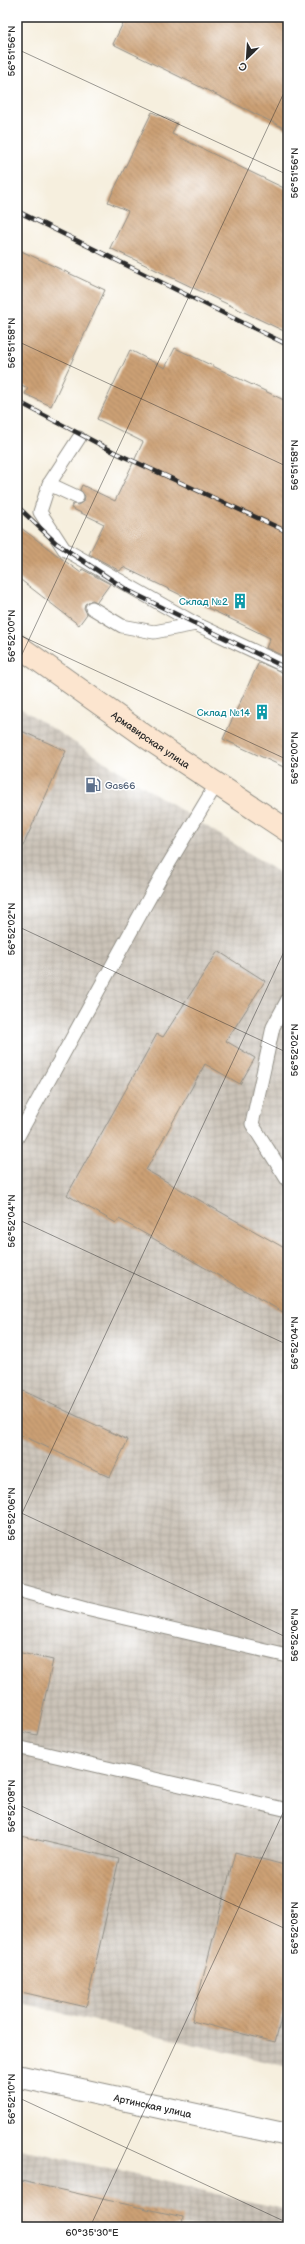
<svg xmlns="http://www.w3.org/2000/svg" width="305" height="2244" viewBox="0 0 305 2244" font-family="'Balsamiq Sans',sans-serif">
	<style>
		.industrial { fill: url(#industrial-grid) }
		.building { fill: url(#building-back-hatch) }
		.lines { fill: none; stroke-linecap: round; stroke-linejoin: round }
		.service-casing { stroke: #908d84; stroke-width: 15 }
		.tertiary-casing { stroke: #908d84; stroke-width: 24 }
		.secondary-casing { stroke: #908d84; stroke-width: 24 }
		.service { stroke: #fff; stroke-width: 13 }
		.tertiary { stroke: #fff; stroke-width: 22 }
		.secondary { stroke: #fce5cf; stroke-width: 22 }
		.rail-casing { stroke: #2b2b2b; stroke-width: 4.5 }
		.rail { stroke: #fff; stroke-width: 3; stroke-dasharray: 9; stroke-linecap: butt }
		.ticks { fill: none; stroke: #2b2b2b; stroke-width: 1; stroke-opacity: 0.45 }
		.labels { text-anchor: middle; stroke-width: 3; stroke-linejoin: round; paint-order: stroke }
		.culture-label { font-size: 10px; fill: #0d838f; stroke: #fff; text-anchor: end }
		.street-label { font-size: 10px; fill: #2b2b2b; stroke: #fff }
		.service-label { font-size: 10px; fill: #4e5e75; stroke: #fff; text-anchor: start }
		.neatline { fill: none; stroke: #2b2b2b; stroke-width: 1.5 }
		.ticks-label { font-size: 10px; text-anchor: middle; fill: #2b2b2b }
	</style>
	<defs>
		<pattern id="industrial-grid" width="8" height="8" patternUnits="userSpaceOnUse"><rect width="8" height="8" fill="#cbc3b8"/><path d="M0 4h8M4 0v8" fill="none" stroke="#aea89e"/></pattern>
		<pattern id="building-back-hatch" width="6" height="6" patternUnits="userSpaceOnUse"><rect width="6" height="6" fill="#cca074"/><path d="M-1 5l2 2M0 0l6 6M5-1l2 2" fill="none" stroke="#a6835f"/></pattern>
	</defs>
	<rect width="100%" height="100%" fill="#fff"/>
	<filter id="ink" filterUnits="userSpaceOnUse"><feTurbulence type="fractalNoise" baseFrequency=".025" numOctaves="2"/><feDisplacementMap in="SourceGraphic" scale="8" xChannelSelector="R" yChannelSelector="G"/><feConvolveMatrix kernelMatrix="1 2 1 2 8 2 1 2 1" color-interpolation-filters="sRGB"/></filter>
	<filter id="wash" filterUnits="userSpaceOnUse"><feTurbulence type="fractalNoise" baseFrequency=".012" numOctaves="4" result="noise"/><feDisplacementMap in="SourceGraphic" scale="16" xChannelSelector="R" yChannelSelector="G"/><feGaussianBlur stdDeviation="0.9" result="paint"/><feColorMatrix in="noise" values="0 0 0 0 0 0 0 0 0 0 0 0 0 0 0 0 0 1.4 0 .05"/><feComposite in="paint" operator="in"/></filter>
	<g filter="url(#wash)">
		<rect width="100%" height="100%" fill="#f6efde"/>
		<g class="industrial">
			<polygon points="17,706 288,878 288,2067 17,2002"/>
			<polygon points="17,2148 288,2210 288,2227 17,2227"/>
		</g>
		<g id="blocks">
			<g class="building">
				<polygon points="126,17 273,17 288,24 288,130 113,44"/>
				<polygon points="152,112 177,123 172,134 288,190 288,333 110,248 128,211 108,202"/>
				<polygon points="17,249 105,290 51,406 25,394 28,388 17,383"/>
				<polygon points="175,348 288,402 288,658 266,648 270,638 123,567 120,571 89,554 104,524 71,508 73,504 78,505 84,501 85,496 80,490 82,485 115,501 143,442 97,419 130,350 165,368"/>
				<polygon points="17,525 81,573 82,569 110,584 97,602 92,600 85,604 84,608 87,614 79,625 17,577"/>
				<polygon points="259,662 288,675 288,769 223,739"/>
				<polygon points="17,729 66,751 17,859"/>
				<polygon points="218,951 265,981 226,1041 255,1058 240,1084 205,1064 146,1170 288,1250 288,1315 119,1219 116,1223 67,1195 157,1034 163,1037"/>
				<polygon points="17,1388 128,1440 110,1477 17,1433"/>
				<polygon points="17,1652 53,1660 37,1735 17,1731"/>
				<polygon points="17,1835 119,1859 86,2007 17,1991"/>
				<polygon points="235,1852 288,1866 288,1992 275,2042 192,2021"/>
				<polygon points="17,2180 183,2217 182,2227 17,2227"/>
			</g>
		</g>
	</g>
	<g filter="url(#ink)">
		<use href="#blocks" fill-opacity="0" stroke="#908d84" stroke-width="1"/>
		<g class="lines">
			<defs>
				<g id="service">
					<polyline points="79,438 49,484 40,512 64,549 196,624 288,667"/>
					<polyline points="49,484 77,497"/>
					<polyline points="92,608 122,626 154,632 196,624"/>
					<polyline points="288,999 273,1027 252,1124 288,1181"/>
					<polyline points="17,1138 162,875 217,783"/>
					<polyline points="17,1590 86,1609 288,1656"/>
					<polyline points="17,1747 288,1810"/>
				</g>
				<g id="tertiary">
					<path id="s1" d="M 17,2076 L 288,2135"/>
				</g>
				<g id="secondary">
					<path id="s2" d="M 17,645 L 152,741 L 288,831"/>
				</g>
			</defs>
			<use href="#service" class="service-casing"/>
			<use href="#tertiary" class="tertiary-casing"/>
			<use href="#secondary" class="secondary-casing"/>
			<use href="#service" class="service"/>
			<use href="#tertiary" class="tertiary"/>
			<use href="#secondary" class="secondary"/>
			<defs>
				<g id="rail">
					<polyline points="17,211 288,345"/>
					<polyline points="17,401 116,453 288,532"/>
					<polyline points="17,506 56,543 127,590 288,669"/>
				</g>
			</defs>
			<use href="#rail" class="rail-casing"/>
			<use href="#rail" class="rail"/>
		</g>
	</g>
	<path class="ticks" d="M 17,49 L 288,175M 17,341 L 288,467M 17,634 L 288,760M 17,665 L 288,84M 17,926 L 288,1053M 17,1219 L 288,1345M 17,1511 L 288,1638M 17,1524 L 288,943M 17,1804 L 288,1930M 17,2097 L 288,2223M 90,2227 L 288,1802"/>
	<defs>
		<symbol id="building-bare" viewBox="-9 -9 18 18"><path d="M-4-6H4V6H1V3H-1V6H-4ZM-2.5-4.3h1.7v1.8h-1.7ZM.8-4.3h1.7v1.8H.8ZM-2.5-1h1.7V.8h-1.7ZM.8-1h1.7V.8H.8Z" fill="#0f9aa8" stroke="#fff" stroke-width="2.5" paint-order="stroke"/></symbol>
		<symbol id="fuel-bare" viewBox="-9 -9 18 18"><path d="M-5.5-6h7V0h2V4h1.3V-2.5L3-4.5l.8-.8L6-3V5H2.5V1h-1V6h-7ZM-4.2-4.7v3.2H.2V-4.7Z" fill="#5c6f8a" stroke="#fff" stroke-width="2.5" paint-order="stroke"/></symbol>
	</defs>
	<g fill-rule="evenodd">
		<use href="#building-bare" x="229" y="590" width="22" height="22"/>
		<use href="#building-bare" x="251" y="701" width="22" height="22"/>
		<use href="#fuel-bare" x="82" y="774" width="22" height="22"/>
	</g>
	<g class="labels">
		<g class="culture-label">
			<text x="228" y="605">Склад №2</text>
			<text x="250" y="716">Склад №14</text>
		</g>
		<g class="street-label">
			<text dy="4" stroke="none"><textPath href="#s2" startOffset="164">Армавирская улица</textPath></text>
			<text dy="4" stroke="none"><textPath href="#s1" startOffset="139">Артинская улица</textPath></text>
		</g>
		<g class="service-label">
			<text x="105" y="789">Gas66</text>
		</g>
	</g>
	<rect width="305" height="2244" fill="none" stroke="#fff" stroke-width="44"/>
	<g transform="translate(247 58) rotate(205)" stroke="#ffffff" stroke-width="3" paint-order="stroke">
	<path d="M0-3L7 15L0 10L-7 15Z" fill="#2b2b2b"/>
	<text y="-6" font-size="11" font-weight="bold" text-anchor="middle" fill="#2b2b2b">С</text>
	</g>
	<rect x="22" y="22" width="261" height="2200" class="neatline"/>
	<g class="ticks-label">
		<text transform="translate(11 51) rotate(-90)" y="4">56°51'56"N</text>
		<text transform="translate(294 173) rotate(-90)" y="4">56°51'56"N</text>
		<text transform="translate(11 343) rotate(-90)" y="4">56°51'58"N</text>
		<text transform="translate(294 465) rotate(-90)" y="4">56°51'58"N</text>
		<text transform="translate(11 636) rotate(-90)" y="4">56°52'00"N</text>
		<text transform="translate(294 758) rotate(-90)" y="4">56°52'00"N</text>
		<text transform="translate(11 929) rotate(-90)" y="4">56°52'02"N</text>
		<text transform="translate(294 1050) rotate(-90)" y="4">56°52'02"N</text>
		<text transform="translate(11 1221) rotate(-90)" y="4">56°52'04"N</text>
		<text transform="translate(294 1343) rotate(-90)" y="4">56°52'04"N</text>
		<text transform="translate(11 1514) rotate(-90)" y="4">56°52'06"N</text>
		<text transform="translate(294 1635) rotate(-90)" y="4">56°52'06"N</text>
		<text transform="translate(11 1806) rotate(-90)" y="4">56°52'08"N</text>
		<text transform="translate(294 1928) rotate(-90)" y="4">56°52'08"N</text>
		<text transform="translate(11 2099) rotate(-90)" y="4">56°52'10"N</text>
		<text x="92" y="2236">60°35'30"E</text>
	</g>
</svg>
